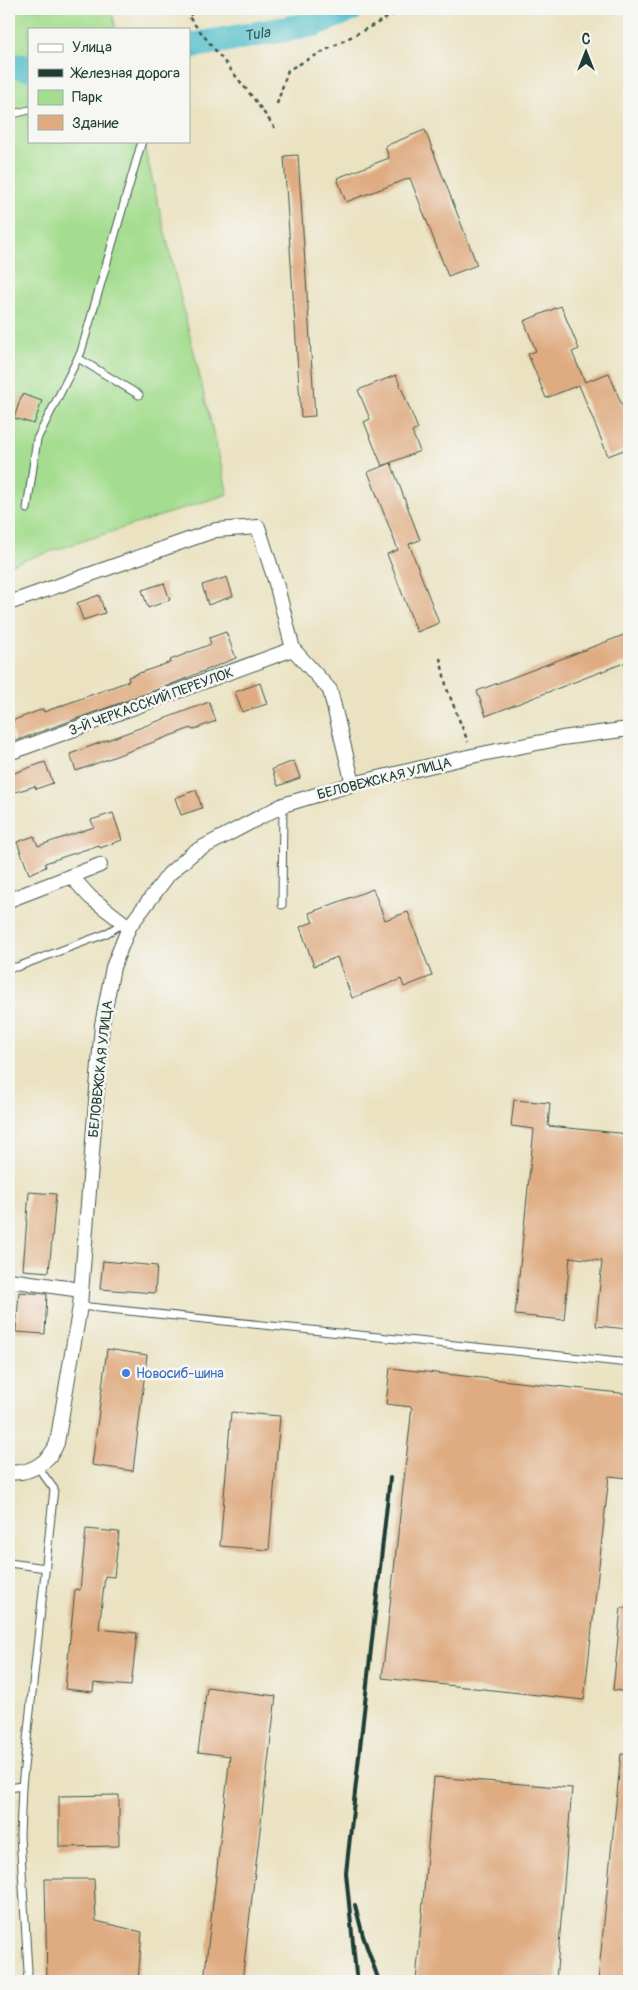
<svg xmlns="http://www.w3.org/2000/svg" width="638" height="1990" viewBox="0 0 638 1990" font-family="Pangolin,sans-serif">
	<style>
		.green { fill: #a4dd8f; stroke: #628d62 }
		.lines { fill: none; stroke-linecap: round; stroke-linejoin: round }
		.river { stroke: #51beca; stroke-width: 26 }
		.building { fill: #dfac82 }
		.lane-casing { stroke: #3d5649; stroke-width: 9 }
		.street-casing { stroke: #3d5649; stroke-width: 16 }
		.path { stroke: #3d5649; stroke-width: 2.5; stroke-dasharray: 4 4; stroke-linecap: butt }
		.lane { stroke: #fff; stroke-width: 7 }
		.street { stroke: #fff; stroke-width: 14 }
		.rail { stroke: #1f3d34; stroke-width: 4 }
		.shop-dot { fill: #3f7fe0; stroke: #f6f6f2; stroke-width: 2 }
		.labels { text-anchor: middle; stroke-width: 5; stroke-linejoin: round; paint-order: stroke }
		.street-label { font-size: 14px; fill: #1f3d34; stroke: #f6f6f2 }
		.shop-label { font-size: 14px; fill: #366cbe; stroke: #f6f6f2; text-anchor: start }
		.water-label { font-size: 15px; font-style: italic; fill: #2c5d5a; stroke: #f6f6f2 }
	</style>
	<rect width="100%" height="100%" fill="#f6f6f2"/>
	<filter id="ink" filterUnits="userSpaceOnUse"><feTurbulence type="fractalNoise" baseFrequency=".02" numOctaves="2"/><feDisplacementMap in="SourceGraphic" scale="10" xChannelSelector="R" yChannelSelector="G"/><feConvolveMatrix kernelMatrix="1 2 1 2 8 2 1 2 1" color-interpolation-filters="sRGB"/></filter>
	<filter id="wash" filterUnits="userSpaceOnUse"><feTurbulence type="fractalNoise" baseFrequency=".0096" numOctaves="4" result="noise"/><feDisplacementMap in="SourceGraphic" scale="20" xChannelSelector="R" yChannelSelector="G"/><feGaussianBlur stdDeviation="1.12" result="paint"/><feColorMatrix in="noise" values="0 0 0 0 0 0 0 0 0 0 0 0 0 0 0 0 0 1.4 0 .05"/><feComposite in="paint" operator="in"/></filter>
	<g filter="url(#wash)">
		<rect width="100%" height="100%" fill="#eae2c1"/>
		<polygon class="green" points="9,9 111,9 116,29 29,29 29,141 143,141 228,494 9,565"/>
		<g class="lines">
			<g class="river">
				<path id="s1" d="M 189,46 L 314,24 L 351,9"/>
				<polyline points="9,65 29,68"/>
			</g>
		</g>
		<g id="blocks">
			<g class="building">
				<polygon points="425,130 477,265 448,276 410,178 346,202 337,178 389,158 385,146"/>
				<polygon points="298,155 315,416 301,417 284,156"/>
				<polygon points="561,306 579,349 572,352 585,382 609,373 629,423 629,448 608,456 579,385 546,398 528,354 536,351 524,321"/>
				<polygon points="396,375 418,429 412,432 420,451 382,466 364,422 370,419 358,390"/>
				<polygon points="22,394 42,401 34,424 14,418"/>
				<polygon points="391,463 420,540 409,544 439,623 417,632 387,554 398,550 368,472"/>
				<polygon points="227,577 233,596 208,605 202,585"/>
				<polygon points="164,583 170,600 148,608 142,590"/>
				<polygon points="99,595 105,613 83,620 77,603"/>
				<polygon points="226,632 236,658 167,686 15,741 9,722 43,709 44,712 129,681 128,677 171,662 170,660 211,644 209,638"/>
				<polygon points="629,633 629,661 486,716 477,691"/>
				<polygon points="260,683 267,704 242,712 235,692"/>
				<polygon points="209,702 216,721 192,730 191,728 76,771 70,754"/>
				<polygon points="294,761 300,778 278,786 272,769"/>
				<polygon points="45,762 53,783 36,789 35,786 9,794 9,775"/>
				<polygon points="196,790 202,808 181,815 175,798"/>
				<polygon points="113,813 122,840 100,848 99,845 45,863 46,867 29,874 17,842 34,836 38,846 94,827 91,820"/>
				<polygon points="373,889 385,920 408,912 432,976 404,987 401,979 352,998 337,957 314,966 300,927 313,922 309,913"/>
				<polygon points="514,1100 550,1103 548,1126 629,1134 629,1329 596,1326 602,1261 570,1257 564,1320 515,1315 534,1129 511,1126"/>
				<polygon points="29,1192 56,1194 49,1272 23,1270"/>
				<polygon points="103,1261 157,1266 155,1293 100,1289"/>
				<polygon points="19,1292 47,1294 45,1334 16,1332"/>
				<polygon points="107,1349 147,1355 133,1471 92,1465"/>
				<polygon points="390,1368 629,1394 629,1478 609,1476 584,1700 382,1678 412,1407 386,1404"/>
				<polygon points="231,1412 280,1416 269,1550 220,1546"/>
				<polygon points="86,1529 119,1532 114,1577 105,1576 99,1629 137,1633 131,1686 94,1683 93,1692 65,1689 75,1589 80,1590"/>
				<polygon points="621,1608 629,1608 629,1692 613,1690"/>
				<polygon points="207,1687 276,1696 242,1981 204,1980 230,1756 198,1752"/>
				<polygon points="621,1754 629,1754 629,1981 598,1981"/>
				<polygon points="434,1777 572,1788 556,1981 416,1981"/>
				<polygon points="119,1795 119,1846 59,1847 59,1796"/>
				<polygon points="45,1879 94,1879 96,1921 142,1932 138,1981 47,1981"/>
			</g>
		</g>
	</g>
	<g filter="url(#ink)">
		<use href="#blocks" fill-opacity="0" stroke="#3d5649" stroke-width="1"/>
		<g class="lines">
			<defs>
				<g id="lane">
					<polyline points="9,115 29,110"/>
					<polyline points="78,358 139,395"/>
					<polyline points="27,509 37,439 81,352 142,141"/>
					<polyline points="282,905 283,805"/>
					<polyline points="9,967 17,967 105,934 122,924"/>
					<polyline points="80,1306 629,1363"/>
					<polyline points="9,1563 46,1568"/>
					<polyline points="9,1788 22,1786"/>
					<polyline points="27,1981 28,1971 20,1836 22,1786 54,1489 37,1466"/>
				</g>
				<g id="street">
					<polyline points="9,603 216,530 258,527 276,583 293,649 330,690 353,784"/>
					<polyline points="9,753 293,649"/>
					<polyline points="71,876 90,897 129,927"/>
					<polyline points="9,900 100,865"/>
					<polyline points="9,1280 81,1290"/>
					<path d="M 9,1472 C 29,1475 50,1462 57,1443 L 80,1306 L 102,1025 L 113,967 L 129,927 L 169,874 L 194,852 L 283,805 L 353,784 L 472,756 L 562,738 L 629,729"/>
				</g>
			</defs>
			<use href="#lane" class="lane-casing"/>
			<use href="#street" class="street-casing"/>
			<g class="path">
				<polyline points="200,9 188,16 254,99 275,128"/>
				<polyline points="277,104 288,70 404,9"/>
				<polyline points="440,658 447,689 468,742"/>
			</g>
			<use href="#lane" class="lane"/>
			<use href="#street" class="street"/>
			<g class="rail">
				<polyline points="355,1905 363,1936 379,1981"/>
				<polyline points="358,1981 356,1974 346,1873 390,1478"/>
			</g>
		</g>
	</g>
	<circle class="shop-dot" cx="126" cy="1373" r="5"/>
	<g class="labels">
		<g class="street-label">
			<text transform="translate(151 701) rotate(-20)" y="5">3-Й ЧЕРКАССКИЙ ПЕРЕУЛОК</text>
			<text transform="translate(384 778) rotate(-14)" y="5">БЕЛОВЕЖСКАЯ УЛИЦА</text>
			<text transform="translate(100 1069) rotate(-84)" y="5">БЕЛОВЕЖСКАЯ УЛИЦА</text>
		</g>
		<g class="shop-label">
			<text x="136" y="1378">Новосиб-шина</text>
		</g>
		<g class="water-label">
			<text dy="5" stroke="none"><textPath href="#s1" startOffset="69">Tula</textPath></text>
		</g>
	</g>
	<rect width="638" height="1990" fill="none" stroke="#f6f6f2" stroke-width="30"/>
	<rect x="28" y="28" width="162" height="115" fill="#f6f6f2" stroke="#a0aca6"/>
	<rect x="38" y="44" width="25" height="8" fill="#ffffff" stroke="#a0aca6"/>
	<text x="72" y="52" font-size="15" fill="#1f3d34">Улица</text>
	<rect x="38" y="69" width="25" height="8" fill="#1f3d34" stroke="#a0aca6"/>
	<text x="72" y="78" font-size="15" fill="#1f3d34">Железная дорога</text>
	<rect x="38" y="90" width="25" height="15" fill="#a4dd8f" stroke="#a0aca6"/>
	<text x="72" y="102" font-size="15" fill="#1f3d34">Парк</text>
	<rect x="38" y="115" width="25" height="15" fill="#dfac82" stroke="#a0aca6"/>
	<text x="72" y="128" font-size="15" fill="#1f3d34">Здание</text>
	<g transform="translate(586 52)" stroke="#f6f6f2" stroke-width="4" paint-order="stroke">
	<path d="M0-4L9 19L0 12L-9 19Z" fill="#1f3d34"/>
	<text y="-8" font-size="14" font-weight="bold" text-anchor="middle" fill="#1f3d34">С</text>
	</g>
</svg>
